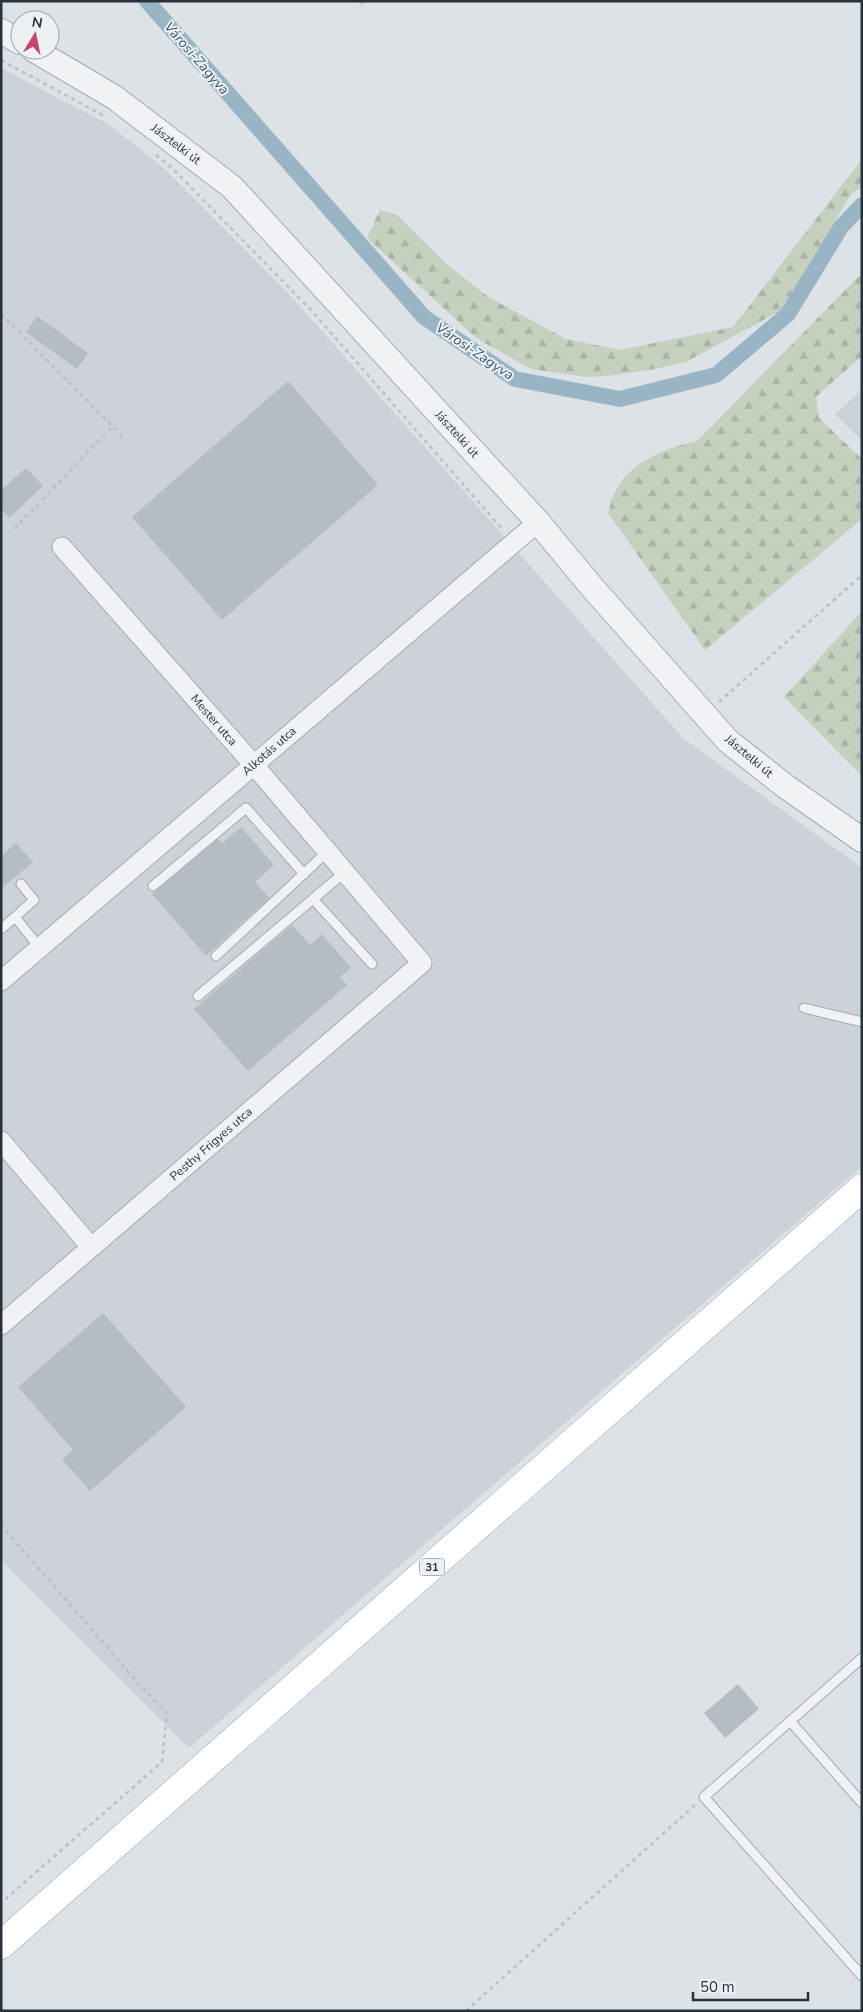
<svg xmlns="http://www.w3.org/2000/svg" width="863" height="2012" viewBox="0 0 863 2012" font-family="'Nunito Sans',sans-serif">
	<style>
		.built { fill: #ccd2d8 }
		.forest { fill: url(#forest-firs) }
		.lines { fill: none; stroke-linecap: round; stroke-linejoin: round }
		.canal { stroke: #99b5c5; stroke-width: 16 }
		.building { fill: #b5bcc3 }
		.service-casing { stroke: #a3aab0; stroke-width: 11 }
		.minor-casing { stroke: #a3aab0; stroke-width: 21 }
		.tertiary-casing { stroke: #a3aab0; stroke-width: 26 }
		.primary-casing { stroke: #9da8b2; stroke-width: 29 }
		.path { stroke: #bcc0c5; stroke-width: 2.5; stroke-dasharray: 4 4; stroke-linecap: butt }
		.service { stroke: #f0f2f5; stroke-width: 9 }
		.minor { stroke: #f0f2f5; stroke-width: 19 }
		.tertiary { stroke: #f0f2f5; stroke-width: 24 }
		.primary { stroke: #fff; stroke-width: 28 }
		.labels { text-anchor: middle; stroke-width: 4; stroke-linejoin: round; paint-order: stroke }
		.shield { fill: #edf1f4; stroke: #626b73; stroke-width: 1 }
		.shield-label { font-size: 11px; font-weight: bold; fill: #27323c }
		.street-label { font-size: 12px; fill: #27323c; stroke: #edf1f4 }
		.water-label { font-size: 14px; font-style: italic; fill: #34566e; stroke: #edf1f4 }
	</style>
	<defs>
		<pattern id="forest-firs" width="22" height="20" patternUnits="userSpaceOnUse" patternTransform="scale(1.25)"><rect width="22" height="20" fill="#c6d0bf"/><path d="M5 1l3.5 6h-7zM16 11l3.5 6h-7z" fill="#aab3a5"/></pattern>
	</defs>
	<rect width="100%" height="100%" fill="#dde2e7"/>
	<g class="built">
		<polygon points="1,68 108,124 164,168 290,295 683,738 862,868 862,1166 189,1748 1,1560"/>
		<polygon points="862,390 862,441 835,414"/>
	</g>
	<g class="forest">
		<polygon points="862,159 862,187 851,194 782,310 686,362 650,370 606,376 586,377 531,369 476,338 367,238 380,210 397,215 450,267 490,298 566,339 620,350 733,327"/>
		<path d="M 862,273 L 862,356 L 816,397 L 819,418 L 862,459 L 862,519 L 705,650 L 608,513 C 610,507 611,500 614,494 C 628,462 666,448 697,441 Z"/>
		<polygon points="862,611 862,776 784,697"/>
	</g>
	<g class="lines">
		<polyline class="canal" points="147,1 424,317 515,379 620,399 716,375 788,314 841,227 862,205"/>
	</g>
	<g class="building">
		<polygon points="37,316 88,353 77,369 26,332"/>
		<polygon points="288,381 378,485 222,620 132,517"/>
		<polygon points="26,468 43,486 9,518 1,509 1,490"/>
		<polygon points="241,827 274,865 255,882 269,898 206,956 152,894 218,839 222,843"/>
		<polygon points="16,843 33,862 1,889 1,856"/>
		<polygon points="292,925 310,945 322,934 351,968 340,977 347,985 248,1071 194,1009"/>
		<polygon points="103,1313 186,1407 90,1491 62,1459 73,1450 18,1387"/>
		<polygon points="738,1684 759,1709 725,1738 704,1713"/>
	</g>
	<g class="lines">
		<defs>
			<g id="service">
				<polyline points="153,886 246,808 304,874"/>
				<polyline points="313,899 372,964"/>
				<polyline points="15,917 34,900 21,884"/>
				<polyline points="1,929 15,917 40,948"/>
				<polyline points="216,956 327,852"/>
				<polyline points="198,996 345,872"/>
				<polyline points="804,1008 862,1022"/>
				<polyline points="862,1658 704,1797 862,1976"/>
				<polyline points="790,1721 862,1803"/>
			</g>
			<g id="minor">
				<polyline points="1,981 538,522"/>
				<polyline points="1,1141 91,1247"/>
				<polyline points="1,1325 422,963 253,764 62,547"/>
			</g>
			<g id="tertiary">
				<polyline points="1,31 20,42"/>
				<polyline points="34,50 114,97 232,187 538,522 591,586 728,741 785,786 862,840"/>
			</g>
			<polyline id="primary" points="1,1945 862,1188"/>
		</defs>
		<use href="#service" class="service-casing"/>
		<use href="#minor" class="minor-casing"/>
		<use href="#tertiary" class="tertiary-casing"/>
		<use href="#primary" class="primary-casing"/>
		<g class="path">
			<polyline points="360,1 365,6"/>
			<polyline points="1,60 106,117"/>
			<polyline points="156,155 172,168 311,310 503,530"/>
			<polyline points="1,314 123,437"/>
			<polyline points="14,529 112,427"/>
			<polyline points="719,702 862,575"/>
			<polyline points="1,1525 138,1683 167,1714 162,1762 1,1903"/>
			<polyline points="466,2011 696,1804"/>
		</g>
		<use href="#service" class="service"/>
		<use href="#minor" class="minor"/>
		<use href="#tertiary" class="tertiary"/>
		<use href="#primary" class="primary"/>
	</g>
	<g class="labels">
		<rect class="shield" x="419.5" y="1558.5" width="25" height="17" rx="4"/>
		<g class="shield-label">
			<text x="432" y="1571">31</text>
		</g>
		<g class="street-label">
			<text transform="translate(176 144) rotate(37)" y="4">Jásztelki út</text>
			<text transform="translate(457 434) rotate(48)" y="4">Jásztelki út</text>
			<text transform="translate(214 720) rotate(49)" y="4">Mester utca</text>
			<text transform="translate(269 751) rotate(-41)" y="4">Alkotás utca</text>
			<text transform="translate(749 756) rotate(40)" y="4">Jásztelki út</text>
			<text transform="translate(211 1144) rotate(-41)" y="4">Pesthy Frigyes utca</text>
		</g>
		<g class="water-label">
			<text transform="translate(197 58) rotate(49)" y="5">Városi-Zagyva</text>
			<text transform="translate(475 351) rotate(34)" y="5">Városi-Zagyva</text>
		</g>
	</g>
	<rect width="863" height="2012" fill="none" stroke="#27323c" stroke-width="5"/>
	<g transform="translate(35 35) rotate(10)"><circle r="24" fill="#edf1f4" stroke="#9ea5aa"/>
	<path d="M0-4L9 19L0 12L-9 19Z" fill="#c8466d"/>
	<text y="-8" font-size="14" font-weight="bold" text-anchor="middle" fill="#27323c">N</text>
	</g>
	<path d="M693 1992v8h115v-8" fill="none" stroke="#27323c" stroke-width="2.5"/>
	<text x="700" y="1992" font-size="15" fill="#27323c" stroke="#edf1f4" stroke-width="4" paint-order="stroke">50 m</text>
</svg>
